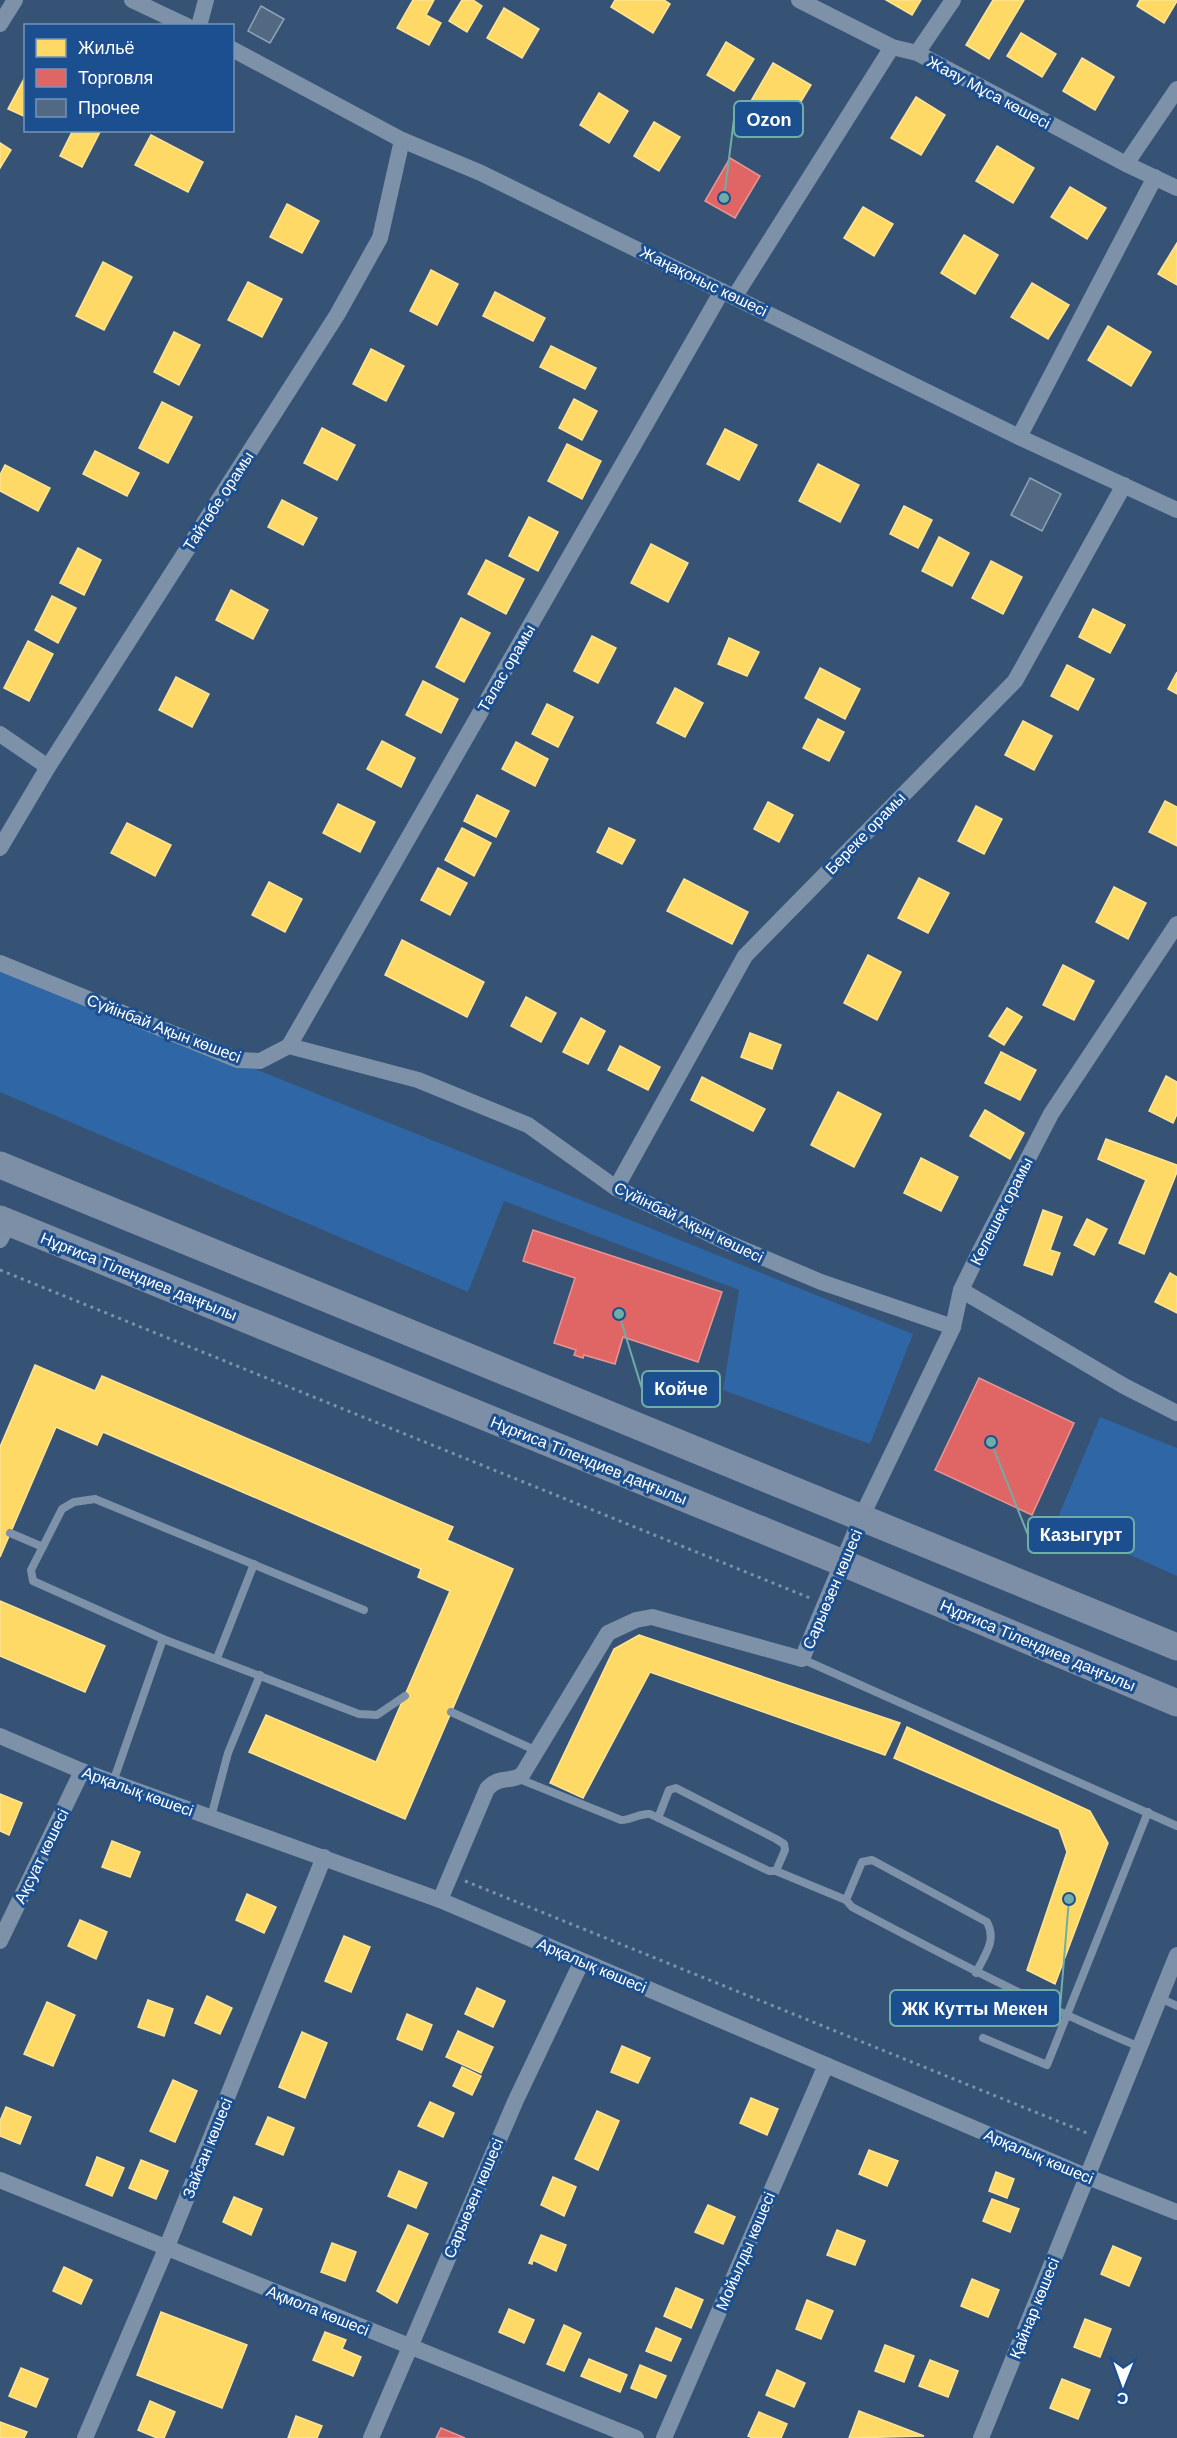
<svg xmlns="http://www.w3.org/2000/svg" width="1177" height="2438" viewBox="0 0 1177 2438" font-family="Helvetica,sans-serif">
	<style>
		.green { fill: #2f66a5 }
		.homes { fill: #ffd966; stroke: #ffe494; stroke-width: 1.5 }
		.shops { fill: #e06666; stroke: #e99494; stroke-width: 1.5 }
		.building { fill: #526984; stroke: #92a2b6; stroke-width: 1.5 }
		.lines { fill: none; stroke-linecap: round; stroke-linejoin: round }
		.path { stroke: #7d92a8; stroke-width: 3; stroke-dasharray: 3 4.5; stroke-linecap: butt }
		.service { stroke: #7d92a8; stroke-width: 8 }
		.minor { stroke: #7d92a8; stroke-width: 16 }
		.primary { stroke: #7d8ea7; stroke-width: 27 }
		.labels { text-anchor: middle; stroke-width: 6; stroke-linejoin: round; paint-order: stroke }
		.street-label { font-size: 16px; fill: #fff; stroke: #1b4f8f }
		.leader { fill: none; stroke: #6fada8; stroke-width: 2 }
		.callout-dot { fill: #6fada8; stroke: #1b4f8f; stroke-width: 2 }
		.callout { fill: #1b4f8f; stroke: #6fada8; stroke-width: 2 }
		.callout-label { font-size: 18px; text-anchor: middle; font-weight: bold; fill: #fff }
	</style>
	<rect width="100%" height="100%" fill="#365274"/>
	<g class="green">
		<polygon points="0,966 913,1334 870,1444 723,1390 739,1290 504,1201 468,1292 0,1092"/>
		<polygon points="1100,1417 1177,1448 1177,1576 1056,1522"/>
	</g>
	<g class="homes">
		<polygon points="413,0 434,0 426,15 441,23 429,45 397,28"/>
		<polygon points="462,0 473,0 482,6 467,32 449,21"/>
		<polygon points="615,0 664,0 670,4 653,33 611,7"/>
		<polygon points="886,0 921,0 912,15"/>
		<polygon points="993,0 1024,0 989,59 966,45"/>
		<polygon points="1140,0 1177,0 1177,1 1164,23 1137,6"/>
		<polygon points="504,8 539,29 522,58 487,38"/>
		<polygon points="1021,33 1056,54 1042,77 1007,56"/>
		<polygon points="726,42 754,59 734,91 707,75"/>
		<polygon points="1082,58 1114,77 1095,110 1063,91"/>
		<polygon points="773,63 811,85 788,123 751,101"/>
		<polygon points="26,75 26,117 8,109"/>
		<polygon points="599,93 628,111 609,143 580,125"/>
		<polygon points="916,97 945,115 921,155 891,138"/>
		<polygon points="654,122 680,137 659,171 634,156"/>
		<polygon points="73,130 101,130 82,167 60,156"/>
		<polygon points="151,135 203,162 188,192 135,165"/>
		<polygon points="0,143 11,150 0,168"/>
		<polygon points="997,146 1034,168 1013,203 976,181"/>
		<polygon points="1070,187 1106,208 1087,239 1051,217"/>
		<polygon points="287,204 319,221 302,253 270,237"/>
		<polygon points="863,207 893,224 874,256 844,238"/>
		<polygon points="964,235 998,255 975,294 941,273"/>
		<polygon points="1177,243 1177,285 1158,274"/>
		<polygon points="103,262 132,277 104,330 76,316"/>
		<polygon points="431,270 458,284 437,325 410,311"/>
		<polygon points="248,282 282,299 262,337 228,320"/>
		<polygon points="1032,283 1069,305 1048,339 1011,317"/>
		<polygon points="495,292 545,318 533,341 483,316"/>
		<polygon points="1108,326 1151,352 1131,386 1088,360"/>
		<polygon points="174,332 200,345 179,385 154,372"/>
		<polygon points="551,346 596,368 585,389 540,367"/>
		<polygon points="371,349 404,366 386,401 353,384"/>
		<polygon points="574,399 597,411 582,440 559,428"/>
		<polygon points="162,402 192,417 168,463 139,448"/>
		<polygon points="322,428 355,445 337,480 304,463"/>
		<polygon points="725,429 757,445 739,480 707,464"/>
		<polygon points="567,444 601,461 582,499 548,481"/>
		<polygon points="95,451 139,473 127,496 83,474"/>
		<polygon points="818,464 859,485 840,522 799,501"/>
		<polygon points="5,465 50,488 38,511 0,491 0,475"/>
		<polygon points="282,500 317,518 303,545 268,527"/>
		<polygon points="904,506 932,520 918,548 890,534"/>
		<polygon points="529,517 558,532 538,571 509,556"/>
		<polygon points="939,537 969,553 952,586 922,571"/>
		<polygon points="651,544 688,563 668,602 631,583"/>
		<polygon points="78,548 101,560 84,595 60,583"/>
		<polygon points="486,560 524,579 506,614 468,594"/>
		<polygon points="991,561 1022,577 1003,614 972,598"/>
		<polygon points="231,590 268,610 253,639 216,620"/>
		<polygon points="52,596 76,608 58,643 35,630"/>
		<polygon points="1093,609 1125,625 1110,653 1079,637"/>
		<polygon points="461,618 490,633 464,682 436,667"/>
		<polygon points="592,636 616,648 598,683 574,671"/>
		<polygon points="729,638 759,652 747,676 718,664"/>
		<polygon points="28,641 53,654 29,701 4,688"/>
		<polygon points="1067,665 1094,679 1078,710 1051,696"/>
		<polygon points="820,668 860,689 845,719 805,698"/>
		<polygon points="1177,672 1177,694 1168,689"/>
		<polygon points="176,677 209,694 192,727 159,710"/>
		<polygon points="423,681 458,699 441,733 406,715"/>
		<polygon points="675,688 703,703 685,737 657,723"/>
		<polygon points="547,704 573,717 558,747 532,734"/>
		<polygon points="818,719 844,732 829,761 803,748"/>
		<polygon points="1023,721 1052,736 1034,770 1005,755"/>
		<polygon points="382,741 415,758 401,787 367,769"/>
		<polygon points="516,742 548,759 535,786 502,769"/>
		<polygon points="477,795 509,811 496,837 464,821"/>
		<polygon points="1165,801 1177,807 1177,846 1149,832"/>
		<polygon points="768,802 793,815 779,842 754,829"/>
		<polygon points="338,804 375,822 360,852 323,833"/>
		<polygon points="976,806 1002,819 984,854 958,841"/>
		<polygon points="127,823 171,845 155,876 111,853"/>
		<polygon points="462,828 491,843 474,876 445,860"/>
		<polygon points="609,828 635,840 622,864 597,852"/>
		<polygon points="438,868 467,883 450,915 421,900"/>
		<polygon points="919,878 949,893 928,933 898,918"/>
		<polygon points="684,879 748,912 732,944 667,911"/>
		<polygon points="269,882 302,899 285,932 252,915"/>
		<polygon points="1114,887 1146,903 1128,939 1096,922"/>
		<polygon points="402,940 484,982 467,1017 385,975"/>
		<polygon points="868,955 901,972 877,1020 844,1003"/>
		<polygon points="1063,965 1094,981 1074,1020 1043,1005"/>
		<polygon points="526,997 556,1013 541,1042 511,1026"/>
		<polygon points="1007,1008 1022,1017 1004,1045 989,1036"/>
		<polygon points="581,1018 605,1031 588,1064 563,1052"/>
		<polygon points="750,1033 781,1045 772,1069 741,1057"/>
		<polygon points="620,1046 660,1067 648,1090 608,1070"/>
		<polygon points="1001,1052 1036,1070 1020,1100 985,1083"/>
		<polygon points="1166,1076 1177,1082 1177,1114 1173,1123 1149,1111"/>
		<polygon points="702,1077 765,1109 753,1131 691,1100"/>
		<polygon points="838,1092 881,1114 854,1167 811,1145"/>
		<polygon points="985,1110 1024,1133 1010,1159 970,1136"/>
		<polygon points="1106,1139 1177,1165 1177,1172 1144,1254 1119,1243 1146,1180 1098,1159"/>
		<polygon points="921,1158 958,1177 941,1211 904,1193"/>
		<polygon points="1043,1210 1062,1217 1050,1250 1060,1253 1052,1275 1024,1265"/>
		<polygon points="1087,1219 1107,1229 1094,1255 1074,1245"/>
		<polygon points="1170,1273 1177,1277 1177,1313 1155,1302"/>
		<polygon points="35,1365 95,1391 102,1376 453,1527 447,1540 513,1569 405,1819 249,1752 266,1715 376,1762 450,1591 418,1577 421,1569 103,1432 97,1445 56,1427 0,1557 0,1447"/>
		<polygon points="0,1601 105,1646 85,1692 0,1656"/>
		<polygon points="639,1635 900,1723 885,1755 650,1672 583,1798 550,1783 614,1649"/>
		<polygon points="907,1727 1090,1811 1108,1843 1055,1984 1027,1970 1067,1852 1059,1829 894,1758"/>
		<polygon points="0,1794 22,1803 9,1835 0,1831"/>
		<polygon points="112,1841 140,1852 130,1877 102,1867"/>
		<polygon points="247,1894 276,1907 264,1933 236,1920"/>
		<polygon points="80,1920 107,1932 96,1959 68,1946"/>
		<polygon points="344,1936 370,1947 351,1992 325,1981"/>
		<polygon points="477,1988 505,2001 493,2027 465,2014"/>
		<polygon points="207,1996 232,2008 220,2034 195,2023"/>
		<polygon points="148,2000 173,2009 164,2036 138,2027"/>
		<polygon points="47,2002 75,2015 53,2066 24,2054"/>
		<polygon points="407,2014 432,2025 422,2050 397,2039"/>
		<polygon points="458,2031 493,2047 481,2073 446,2057"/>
		<polygon points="302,2032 327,2043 305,2098 279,2087"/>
		<polygon points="622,2046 650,2058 638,2083 611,2072"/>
		<polygon points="462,2067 481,2076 472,2095 453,2086"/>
		<polygon points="173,2080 197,2091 175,2142 150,2131"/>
		<polygon points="751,2098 778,2109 767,2135 740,2123"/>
		<polygon points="430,2102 454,2113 443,2137 418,2126"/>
		<polygon points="6,2107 31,2117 20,2144 0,2136 0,2121"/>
		<polygon points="597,2111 619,2121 598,2170 575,2159"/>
		<polygon points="268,2117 294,2128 283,2155 256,2144"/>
		<polygon points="869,2150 898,2161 887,2186 859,2174"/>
		<polygon points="97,2157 124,2168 112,2196 86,2185"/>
		<polygon points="141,2160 168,2171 156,2199 129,2188"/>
		<polygon points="399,2171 427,2183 416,2208 388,2196"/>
		<polygon points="996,2172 1014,2179 1007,2198 989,2191"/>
		<polygon points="553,2177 576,2187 564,2216 541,2205"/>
		<polygon points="234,2197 262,2209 251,2235 223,2222"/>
		<polygon points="992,2199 1019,2209 1010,2232 983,2221"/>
		<polygon points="708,2205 735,2217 723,2244 695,2232"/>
		<polygon points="408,2225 428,2234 397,2303 377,2291"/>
		<polygon points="837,2230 865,2241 855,2265 827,2255"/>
		<polygon points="541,2235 566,2245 556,2271 533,2260 532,2264 529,2263"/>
		<polygon points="332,2243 356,2252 345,2281 321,2272"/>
		<polygon points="1113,2246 1141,2258 1129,2286 1101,2274"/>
		<polygon points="64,2267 92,2280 81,2304 53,2291"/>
		<polygon points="972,2279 999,2290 988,2317 961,2306"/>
		<polygon points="676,2288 703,2300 691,2328 664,2316"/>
		<polygon points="807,2300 833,2311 821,2339 796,2329"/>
		<polygon points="509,2309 534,2320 524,2343 499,2332"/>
		<polygon points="161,2312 247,2345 222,2408 137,2375"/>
		<polygon points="1085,2319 1111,2329 1100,2357 1074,2347"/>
		<polygon points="564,2325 581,2333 564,2371 547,2364"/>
		<polygon points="656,2328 681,2339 671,2361 646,2351"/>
		<polygon points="325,2332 346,2340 342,2349 361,2357 353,2376 313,2360"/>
		<polygon points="885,2345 914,2356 904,2382 875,2371"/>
		<polygon points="589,2359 627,2375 620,2392 581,2376"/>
		<polygon points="930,2360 958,2371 948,2397 919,2386"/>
		<polygon points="640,2365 666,2376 656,2398 631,2388"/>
		<polygon points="21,2368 48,2379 36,2407 9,2396"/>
		<polygon points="777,2370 805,2383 794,2407 766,2395"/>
		<polygon points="1062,2379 1090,2390 1078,2419 1050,2408"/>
		<polygon points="150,2401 175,2412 164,2438 157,2438 138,2430"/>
		<polygon points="859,2411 924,2436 849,2438"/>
		<polygon points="759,2412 787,2424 781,2438 753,2438 748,2436"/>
		<polygon points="296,2416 322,2426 317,2438 288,2438"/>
		<polygon points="0,2422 27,2432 24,2438 0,2438"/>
	</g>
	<g class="shops">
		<polygon points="730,158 760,176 735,218 705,201"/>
		<polygon points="533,1230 722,1292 698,1362 623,1337 615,1364 584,1355 583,1358 574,1355 576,1350 554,1343 575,1278 523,1261"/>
		<polygon points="979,1378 1074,1423 1032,1515 935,1470"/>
		<polygon points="441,2428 465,2438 436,2438"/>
	</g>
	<g class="building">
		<polygon points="261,6 284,19 270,43 248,31"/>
		<polygon points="1030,478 1061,494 1042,531 1011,515"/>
	</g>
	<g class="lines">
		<g class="path">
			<polyline points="0,1270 810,1598"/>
			<polyline points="465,1881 1087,2133"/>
		</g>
		<g class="service">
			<polyline points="10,1533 43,1547"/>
			<polyline points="364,1610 95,1499 74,1502 62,1509 31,1570 33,1581 163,1639 359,1714 377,1715 405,1696"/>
			<polyline points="217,1658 254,1564"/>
			<polyline points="802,1659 1177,1826"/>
			<polyline points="451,1712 537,1751"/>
			<path d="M 517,1778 L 621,1820 C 631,1820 640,1813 650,1814 L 769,1871 L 776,1871 L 785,1850 L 784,1844 L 776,1839 L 676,1788 L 669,1790 L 658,1818"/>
			<polyline points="113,1782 163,1639"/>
			<polyline points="211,1817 228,1753 260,1675"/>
			<polyline points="776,1871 846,1900"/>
			<path d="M 976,1973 C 985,1954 997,1941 987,1922 L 872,1860 L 862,1862 L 846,1900 L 852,1907 C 947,1957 1041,2006 1140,2047"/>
			<polyline points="1160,1998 1177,2006"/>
			<polyline points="983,2038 1047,2065 1148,1812"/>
		</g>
		<g class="minor">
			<polyline points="132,0 187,26"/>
			<polyline points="799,0 892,47 917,53 1126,164 1177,188"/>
			<polyline points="0,24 15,0"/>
			<polyline points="199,26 206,0"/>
			<polyline points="232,49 402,140 481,173 1019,437 1177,510"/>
			<polyline points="917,53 953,0"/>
			<polyline points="1126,164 1177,89"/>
			<polyline points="735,296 892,47"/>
			<polyline points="1019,437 1155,177"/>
			<polyline points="0,734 48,767"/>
			<polyline points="0,848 48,767 337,315 380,238 402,140"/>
			<polyline points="0,963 238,1060 260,1061 289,1046 418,1080 528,1125 616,1188 726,1242 821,1282 953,1327"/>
			<polyline points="289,1046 722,291"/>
			<polyline points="616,1188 745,956 1015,681 1124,485"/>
			<polyline points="0,1240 9,1223"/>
			<polyline points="961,1290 1124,1386 1177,1413"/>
			<polyline points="0,1736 82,1771 440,1900 1088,2177 1177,2212"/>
			<path d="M 440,1900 L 487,1789 C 499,1775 509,1783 522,1775 L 608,1633 L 636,1620 L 652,1617 L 802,1659 L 861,1518 L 953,1327 L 961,1290 L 979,1253 L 1051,1114 L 1177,924"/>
			<polyline points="0,1941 82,1771"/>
			<polyline points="0,2180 636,2438"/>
			<polyline points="85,2438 166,2249 324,1857"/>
			<polyline points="371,2438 515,2102 582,1961"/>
			<polyline points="664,2438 826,2065"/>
			<polyline points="981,2438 1177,1955"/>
		</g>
		<g class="primary">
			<polyline points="0,1165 1177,1647"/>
			<polyline points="0,1219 843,1563 1177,1703"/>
		</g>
	</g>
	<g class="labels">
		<g class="street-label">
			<text transform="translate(989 92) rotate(28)" y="6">Жаяу Мұса көшесі</text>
			<text transform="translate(704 281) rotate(26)" y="6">Жаңақоныс көшесі</text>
			<text transform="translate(218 501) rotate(-57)" y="6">Тайтөбе орамы</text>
			<text transform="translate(506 668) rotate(-60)" y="6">Талас орамы</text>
			<text transform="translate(865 833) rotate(-46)" y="6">Береке орамы</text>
			<text transform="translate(164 1028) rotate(21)" y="6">Сүйінбай Ақын көшесі</text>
			<text transform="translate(1001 1211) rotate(-63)" y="6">Келешек орамы</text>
			<text transform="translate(689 1222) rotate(26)" y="6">Сүйінбай Ақын көшесі</text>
			<text transform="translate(139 1276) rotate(22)" y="6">Нұрғиса Тілендиев даңғылы</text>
			<text transform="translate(589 1460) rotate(22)" y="6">Нұрғиса Тілендиев даңғылы</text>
			<text transform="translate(832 1589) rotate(-67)" y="6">Сарыөзен көшесі</text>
			<text transform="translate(1038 1645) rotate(23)" y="6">Нұрғиса Тілендиев даңғылы</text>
			<text transform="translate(138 1791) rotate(20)" y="6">Арқалық көшесі</text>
			<text transform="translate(41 1856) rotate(-64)" y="6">Ақсуат көшесі</text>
			<text transform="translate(592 1965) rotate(23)" y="6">Арқалық көшесі</text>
			<text transform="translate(207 2148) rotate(-68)" y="6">Зайсан көшесі</text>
			<text transform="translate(1039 2156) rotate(23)" y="6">Арқалық көшесі</text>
			<text transform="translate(473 2198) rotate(-67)" y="6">Сарыөзен көшесі</text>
			<text transform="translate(745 2251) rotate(-67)" y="6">Мойылды көшесі</text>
			<text transform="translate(1034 2308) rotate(-68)" y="6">Қайнар көшесі</text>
			<text transform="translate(318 2310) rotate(22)" y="6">Ақмола көшесі</text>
		</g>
	</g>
	<path class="leader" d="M724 198L734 119M619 1314L642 1389M991 1442L1028 1535M1069 1899L1060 2008"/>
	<g class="callout-dot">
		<circle cx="724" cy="198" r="6"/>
		<circle cx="619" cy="1314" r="6"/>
		<circle cx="991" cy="1442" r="6"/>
		<circle cx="1069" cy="1899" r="6"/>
	</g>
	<g class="callout">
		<rect x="734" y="101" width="69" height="36" rx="6"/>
		<rect x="642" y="1371" width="78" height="36" rx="6"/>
		<rect x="1028" y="1517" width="106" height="36" rx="6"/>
		<rect x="890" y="1990" width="170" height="36" rx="6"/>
	</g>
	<g class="callout-label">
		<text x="769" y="126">Ozon</text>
		<text x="681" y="1395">Койче</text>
		<text x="1081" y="1541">Казыгурт</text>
		<text x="975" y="2015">ЖК Кутты Мекен</text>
	</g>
	<rect x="24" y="24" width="210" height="108" fill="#1b4f8f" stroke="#7695bc" stroke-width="1.5"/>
	<rect x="36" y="39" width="30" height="18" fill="#ffd966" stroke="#7695bc" stroke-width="1.5"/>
	<text x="78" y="54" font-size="18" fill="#ffffff">Жильё</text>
	<rect x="36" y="69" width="30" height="18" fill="#e06666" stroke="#7695bc" stroke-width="1.5"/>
	<text x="78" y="84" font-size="18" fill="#ffffff">Торговля</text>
	<rect x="36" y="99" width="30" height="18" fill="#526984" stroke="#7695bc" stroke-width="1.5"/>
	<text x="78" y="114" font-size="18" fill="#ffffff">Прочее</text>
	<g transform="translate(1123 2384) rotate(181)" stroke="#1b4f8f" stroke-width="4.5" paint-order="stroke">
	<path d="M0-4.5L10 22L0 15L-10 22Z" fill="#ffffff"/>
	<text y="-9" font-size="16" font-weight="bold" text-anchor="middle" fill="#ffffff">С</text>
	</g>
</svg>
